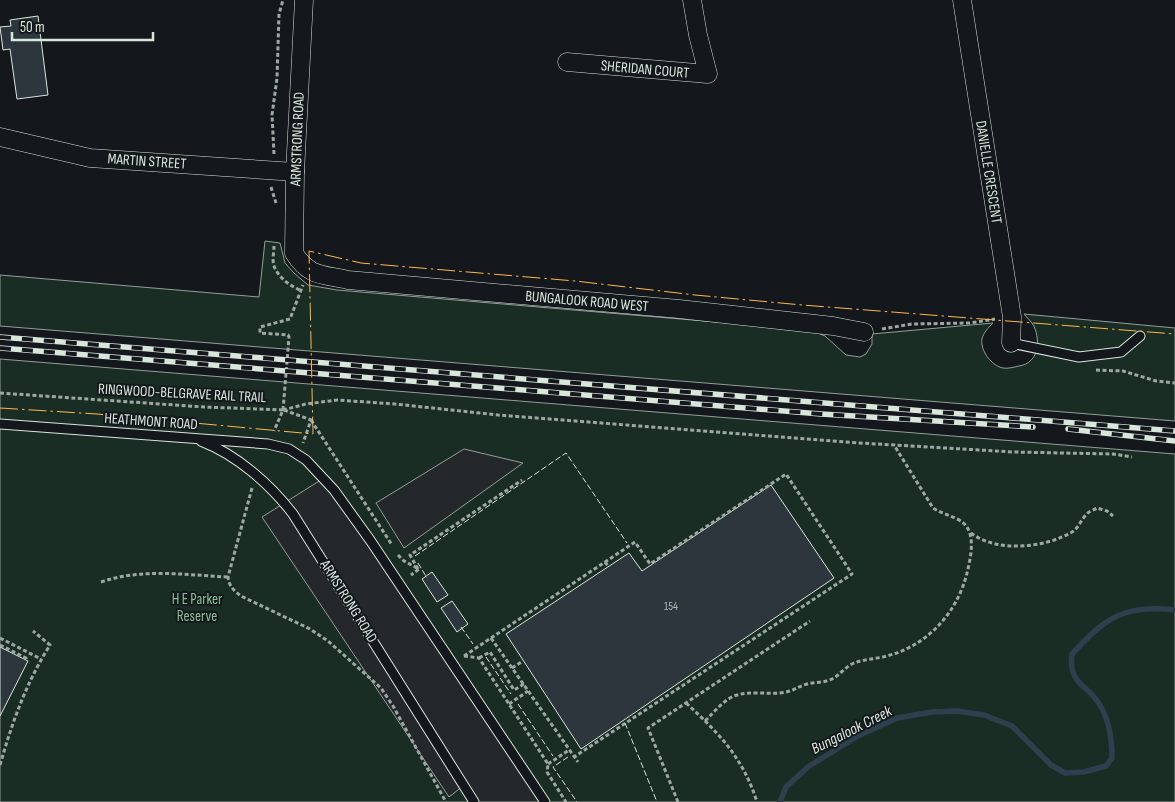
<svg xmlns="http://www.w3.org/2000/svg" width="1175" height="802" viewBox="0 0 1175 802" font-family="'Sofia Sans Condensed',sans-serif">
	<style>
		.green { fill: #1a2d24; stroke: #939e99 }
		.parking { fill: #24282b; stroke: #939e99 }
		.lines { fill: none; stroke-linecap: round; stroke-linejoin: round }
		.stream { stroke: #2f3f4d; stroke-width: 5.5 }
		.building { fill: #2c363c; stroke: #d8e6dc }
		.lane-casing { stroke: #d8e6dc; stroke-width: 11 }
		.street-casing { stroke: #d8e6dc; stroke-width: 19 }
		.path { stroke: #9da8a2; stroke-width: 3; stroke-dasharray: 4 2.5; stroke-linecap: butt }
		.lane { stroke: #14181c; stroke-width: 9 }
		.street { stroke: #14181c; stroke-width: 18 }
		.rail-casing { stroke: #d8e6dc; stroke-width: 5.5 }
		.rail { stroke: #14181c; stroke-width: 4; stroke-dasharray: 11; stroke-linecap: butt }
		.fence { stroke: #d8e6dc; stroke-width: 1; stroke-dasharray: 6 2.5; stroke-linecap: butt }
		.power { stroke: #ffb74d; stroke-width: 1; stroke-dasharray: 18 4 2.5 4; stroke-linecap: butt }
		.labels { text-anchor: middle; stroke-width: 4; stroke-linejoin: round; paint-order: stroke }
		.number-label { font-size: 12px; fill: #adbab4 }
		.street-label { font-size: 15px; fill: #d8e6dc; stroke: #14181c }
		.park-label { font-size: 15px; fill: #8ac095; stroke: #14181c }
		.water-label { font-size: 16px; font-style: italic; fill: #d8e6dc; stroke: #14181c }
	</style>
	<rect width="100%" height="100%" fill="#14181c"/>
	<g class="green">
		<path d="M 265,241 L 280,243 L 285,263 L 294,273 L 308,285 L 337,290 L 811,330 L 825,336 L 846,355 L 860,357 L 866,354 L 872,344 L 872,334 L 993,323 C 989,327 983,333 982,339 C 980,351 992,366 1003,368 C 1008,369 1014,367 1019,366 C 1038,363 1041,343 1034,326 C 1032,322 1027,318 1024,314 L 1175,328 L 1175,421 L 0,326 L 0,275 L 259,297 Z"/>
		<polygon points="0,359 1175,454 1175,802 0,802"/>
	</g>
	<g class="parking">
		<polygon points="464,449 523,463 404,548 376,503"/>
		<polygon points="324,478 545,802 474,802 463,786 449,797 262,517"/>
	</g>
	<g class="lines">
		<path class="stream" d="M 780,802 L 786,787 L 809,766 L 829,754 L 858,736 L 897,718 L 932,712 L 957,711 L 984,715 L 1012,726 L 1051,765 L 1065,773 L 1084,772 L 1106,766 L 1112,758 C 1112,739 1109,718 1098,702 C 1085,683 1068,683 1072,654 C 1105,618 1124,604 1175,610"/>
	</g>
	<g class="building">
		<polygon points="38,16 48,95 17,99 10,49 3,50 0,27 11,26 10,20"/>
		<polygon points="771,485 834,578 581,749 506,634 629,553 642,571"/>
		<polygon points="432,572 448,595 437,602 422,579"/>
		<polygon points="452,601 468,624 457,632 441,608"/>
		<polygon points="0,647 28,661 0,716"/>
	</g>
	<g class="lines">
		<defs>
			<g id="lane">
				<polyline points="1011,343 1079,357 1121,352 1140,336"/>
				<polyline points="0,424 268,444 289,449 306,460 334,490 370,540 545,802"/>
				<path d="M 201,441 C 237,455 270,484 293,514 L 474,802"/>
			</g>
			<g id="street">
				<path d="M 304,0 L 295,172 L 294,253 C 309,277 322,274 348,280 L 679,309 L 833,326 L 864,332"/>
				<polyline points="962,0 1012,317 1011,343"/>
				<polyline points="567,62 708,74 698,35 692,0"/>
				<polyline points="0,137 90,158 295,172"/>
			</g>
		</defs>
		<use href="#lane" class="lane-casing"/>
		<use href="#street" class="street-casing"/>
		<g class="path">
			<polyline points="274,154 272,115 277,78 279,14 283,0"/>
			<polyline points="271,187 276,203"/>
			<path d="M 274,246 C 274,252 272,261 274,266 C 278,277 290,286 300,290"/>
			<polyline points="882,329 912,324 970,323 995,319"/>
			<polyline points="1096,370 1123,371 1156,381 1175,383"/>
			<polyline points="0,393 204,407 283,410 274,431"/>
			<polyline points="283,410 306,404 337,400 395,404 498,415 859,443 1014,452 1113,454 1132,457"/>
			<polyline points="283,410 289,337 288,335 260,333 260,327 290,319 303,285"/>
			<polyline points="284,410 311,420 303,443"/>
			<polyline points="311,420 392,545"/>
			<path d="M 252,488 L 228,577 C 229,587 235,592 243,597 L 310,629 L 328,641 L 381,688 L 393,706 L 446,802"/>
			<path d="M 971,533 C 997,553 1045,548 1072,532 C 1079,528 1081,519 1087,514 C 1089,511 1094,510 1097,508 L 1107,511 L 1113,516"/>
			<polyline points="398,555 404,561 419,569 411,575"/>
			<polyline points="605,562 608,566"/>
			<polyline points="418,569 410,555 522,480"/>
			<path d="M 101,582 C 141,568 186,575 228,577"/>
			<polyline points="0,638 41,659"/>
			<polyline points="491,638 578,762"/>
			<polyline points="0,645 26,658 26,659"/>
			<polyline points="464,656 635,542 650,564 786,474 852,574 574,757"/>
			<polyline points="464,656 479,658 548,764 547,772 566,802"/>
			<polyline points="479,658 490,652 514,690 524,684"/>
			<polyline points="512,668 523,661"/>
			<path d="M 686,703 C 720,734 743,758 757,802"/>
			<polyline points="509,704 528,691"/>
			<path d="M 705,721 C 725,701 729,692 759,693 C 768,693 777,694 786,692 C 793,691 799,686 807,684 C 815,682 824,683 832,679 C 840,675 845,667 854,663 C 864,659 876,659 887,656 C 928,645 957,613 967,573 C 971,556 978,528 957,519 C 949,515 941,513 933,508 L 894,445"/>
			<polyline points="548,764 569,750"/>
			<path d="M 0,765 C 12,723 26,683 50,645 L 33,631"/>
			<polyline points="678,802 648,728 810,621"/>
		</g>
		<use href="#lane" class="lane"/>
		<use href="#street" class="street"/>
		<defs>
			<g id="rail">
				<polyline points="0,337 1175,431"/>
				<polyline points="0,348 821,414 1033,427"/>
				<polyline points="1068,429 1175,441"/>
			</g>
		</defs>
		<use href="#rail" class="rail-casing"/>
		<use href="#rail" class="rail"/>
		<g class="fence">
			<polyline points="415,556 566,453 627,543"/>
			<polyline points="418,563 427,578"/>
			<polyline points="461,627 473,644"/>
			<polyline points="486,657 511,694"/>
			<polyline points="518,704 553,756"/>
			<polyline points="625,723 657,802"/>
			<polyline points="568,757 553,767 577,802"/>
		</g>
		<polyline class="power" points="0,408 97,414 313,434 309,251 361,263 575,281 695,295 802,305 1175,334"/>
	</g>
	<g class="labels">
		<g class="number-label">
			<text x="671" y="610">154</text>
		</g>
		<g class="street-label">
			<text transform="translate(645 69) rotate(5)" y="5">SHERIDAN COURT</text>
			<text transform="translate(297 139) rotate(-88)" y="5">ARMSTRONG ROAD</text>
			<text transform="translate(147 161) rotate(4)" y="5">MARTIN STREET</text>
			<text transform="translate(989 172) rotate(81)" y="5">DANIELLE CRESCENT</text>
			<text transform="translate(587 301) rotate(5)" y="5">BUNGALOOK ROAD WEST</text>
			<text transform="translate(182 393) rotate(3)" y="5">RINGWOOD-BELGRAVE RAIL TRAIL</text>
			<text transform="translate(151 421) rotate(4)" y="5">HEATHMONT ROAD</text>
			<text transform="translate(349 601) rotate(58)" y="5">ARMSTRONG ROAD</text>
		</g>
		<g class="park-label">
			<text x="197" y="604">H E Parker<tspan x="197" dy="17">Reserve</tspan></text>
		</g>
		<g class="water-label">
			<text transform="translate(851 729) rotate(-27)" y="6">Bungalook Creek</text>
		</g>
	</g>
	<path d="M12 32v8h141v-8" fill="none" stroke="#d8e6dc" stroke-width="2.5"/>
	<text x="20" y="32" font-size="15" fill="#d8e6dc" stroke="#14181c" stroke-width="4" paint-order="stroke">50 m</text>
</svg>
